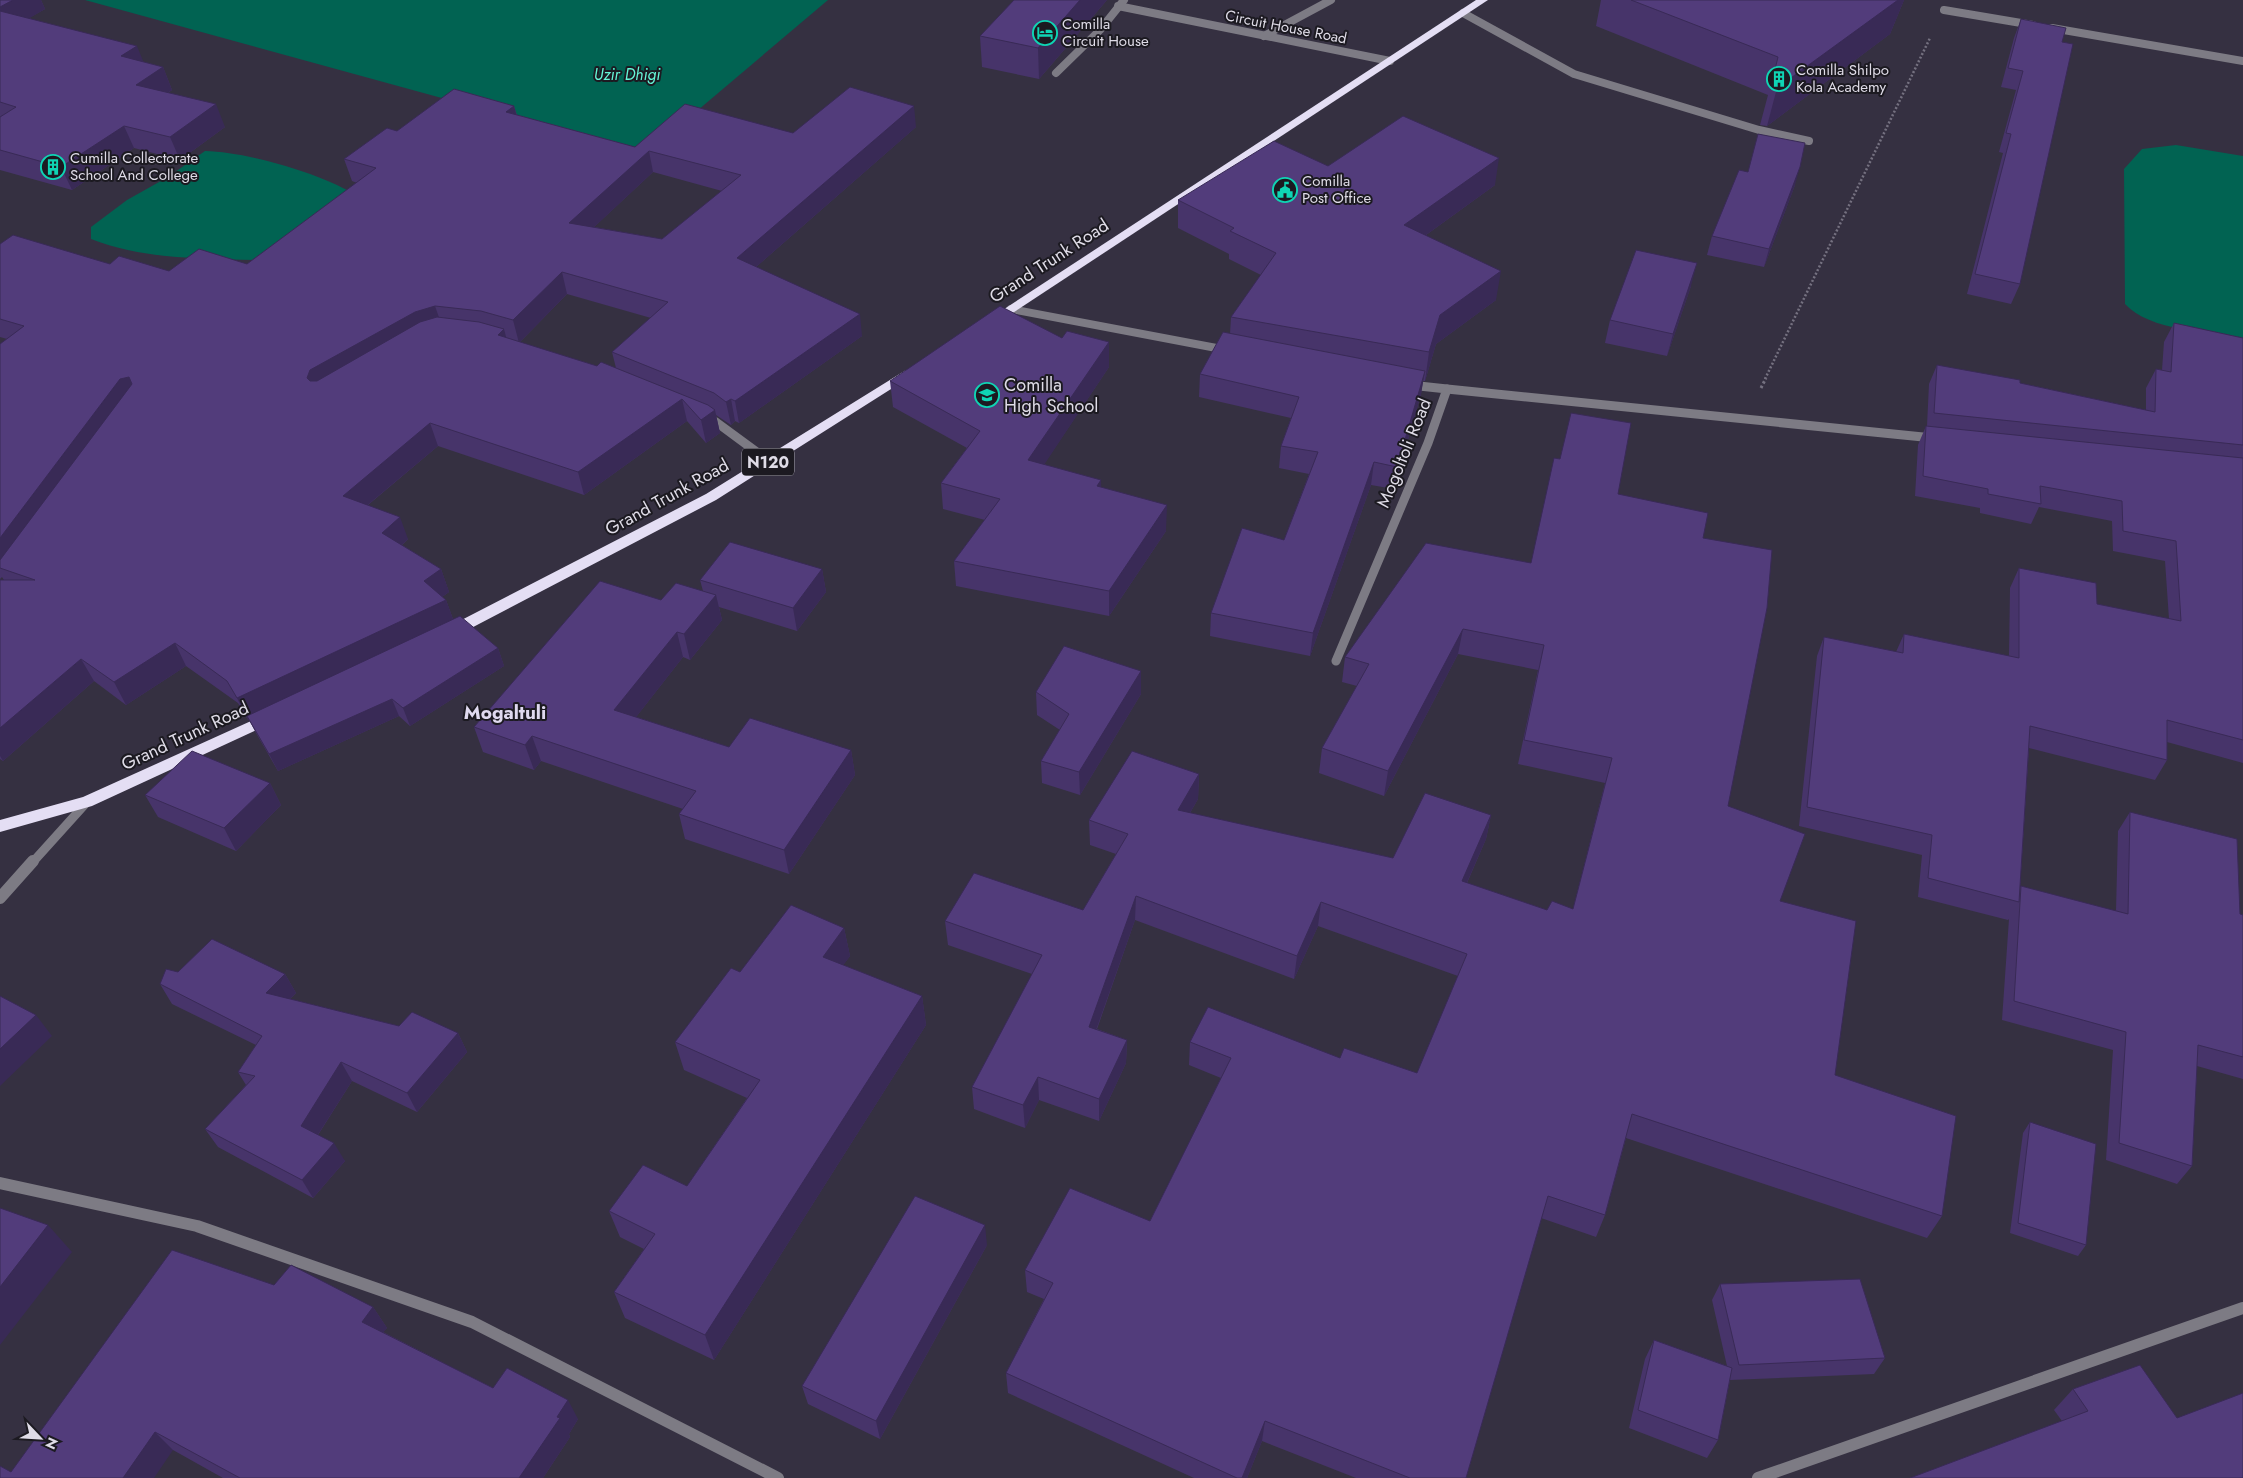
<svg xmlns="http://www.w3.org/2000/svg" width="2243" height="1478" viewBox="0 0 2243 1478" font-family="Jost,sans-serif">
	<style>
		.water { fill: #016352 }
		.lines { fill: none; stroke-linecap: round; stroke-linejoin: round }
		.path-far1 { stroke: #757180; stroke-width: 2.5; stroke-dasharray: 2 2; stroke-linecap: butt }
		.path { stroke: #757180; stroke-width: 3; stroke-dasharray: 2.5 2.5; stroke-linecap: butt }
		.lane { stroke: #7d7b84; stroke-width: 8 }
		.street-far2 { stroke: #7d7b84; stroke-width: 8 }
		.street-far1 { stroke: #7d7b84; stroke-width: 9 }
		.street { stroke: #7d7b84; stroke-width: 12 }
		.highway { fill: #e4def4; fill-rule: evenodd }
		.wall { fill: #47346a; fill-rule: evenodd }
		.shaded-wall { fill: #392a56 }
		.building { fill: #523c7b; stroke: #392a56; fill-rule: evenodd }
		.labels { text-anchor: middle; stroke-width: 4; stroke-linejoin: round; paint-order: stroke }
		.far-poi-label { font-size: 15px; fill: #dfdce7; stroke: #1c1a21; text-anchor: start }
		.far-street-label { font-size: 15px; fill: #dfdce7; stroke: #1c1a21 }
		.far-water-label { font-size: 16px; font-style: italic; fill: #65f6d7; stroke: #1c1a21 }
		.shield { fill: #1c1a21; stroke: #a4a2ac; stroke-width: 1 }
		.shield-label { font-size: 16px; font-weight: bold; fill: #dfdce7 }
		.street-label { font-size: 18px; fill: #dfdce7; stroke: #1c1a21 }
		.poi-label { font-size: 18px; fill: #dfdce7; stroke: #1c1a21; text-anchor: start }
		.neighbourhood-label { font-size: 19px; font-weight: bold; fill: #dfd9ef; stroke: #1c1a21 }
	</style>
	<rect width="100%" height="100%" fill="#353041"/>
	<g class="water">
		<polygon points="85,0 828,0 646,154"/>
		<path d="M 2176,145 L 2243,156 L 2243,338 C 2208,332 2150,331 2125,304 L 2124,169 L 2142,149 Z"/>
		<path d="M 205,151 C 246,152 311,171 347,190 L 316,232 L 280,261 C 218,258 149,262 91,239 L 91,227 L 127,200 L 168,177 Z"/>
	</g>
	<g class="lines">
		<polyline class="path-far1" points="1765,379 1930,38"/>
		<polyline class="path" points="1761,388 1766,378"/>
		<g class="lane">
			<polyline points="1118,6 1390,61"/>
			<polyline points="1944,10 2033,25"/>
			<polyline points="2052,28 2243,61"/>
			<polyline points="1264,36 1331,0"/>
			<polyline points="1056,73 1100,30 1124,0"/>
		</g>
		<g class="street-far2">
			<polyline points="1463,13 1574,74 1759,130 1809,141"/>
			<polyline points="1011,309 1227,350"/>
		</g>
		<g class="street-far1">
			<polyline points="1447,389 1933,438"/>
			<polyline points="706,418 716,422 769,461"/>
			<polyline points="1336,661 1428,443 1447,389 1410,385"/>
			<polyline points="32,863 87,802"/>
		</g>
		<g class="street">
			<polyline points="0,898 33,861"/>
			<polyline points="0,1183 197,1226 472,1322 778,1478"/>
			<polyline points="1758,1478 2243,1308"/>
		</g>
		<g class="highway">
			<polygon points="1476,0 1488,0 996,324 988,324 986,321"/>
			<polygon points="906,370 910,371 912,374 910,377 716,500 456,636 446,636 444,632 446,628 706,494"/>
			<polygon points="269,713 274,714 276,718 274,722 92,806 0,832 0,820 83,797"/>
		</g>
	</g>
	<g class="wall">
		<polygon points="0,0 41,0 45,9 29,18 143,62 163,67 172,90 168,93 225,127 180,160 134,148 72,190 0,170"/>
		<polygon points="1107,0 1039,79 982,67 980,36"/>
		<polygon points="1601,0 1904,0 1890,34 1767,126 1760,125 1768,95 1596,26"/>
		<polygon points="2021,19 2062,42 2020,284 2011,304 1967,294 2003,153 1999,152 2016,90 2001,87 2014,38"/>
		<path d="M 514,106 L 517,115 L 635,147 L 793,133 L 916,127 L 756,267 L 862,336 L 739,423 L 735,421 L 731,425 L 716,415 L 720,433 L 706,443 L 687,421 L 584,495 L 438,446 L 368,505 L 408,539 L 402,545 L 441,569 L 449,592 L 442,597 L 446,600 L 453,619 L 498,648 L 504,666 L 410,726 L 399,716 L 278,771 L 256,733 L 249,720 L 248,720 L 238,703 L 186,666 L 126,705 L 94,681 L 3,761 L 0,759 L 0,580 L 4,580 L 2,577 L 0,579 L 0,344 L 7,339 L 0,337 L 0,244 L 110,264 L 169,271 L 247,264 L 357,183 L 352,181 L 344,159 L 397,131 ZM 653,172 L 722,191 L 662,239 L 594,227 ZM 567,294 L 651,318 L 612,352 L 616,368 L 597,366 L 520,342 Z"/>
		<polygon points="1328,166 1495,185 1426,235 1496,300 1436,344 1425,381 1423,381 1421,394 1394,489 1371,485 1310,656 1210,636 1211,613 1284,540 1309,474 1279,468 1281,446 1291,418 1199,397 1200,374 1230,334 1231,317 1261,275 1229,259 1229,254 1178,228 1178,200"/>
		<polygon points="1795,185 1764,267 1707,255 1712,236"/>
		<polygon points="1691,286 1667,356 1605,343 1610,320"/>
		<polygon points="2174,323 2243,338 2243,763 2167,742 2167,760 2155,780 2029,748 2020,887 2021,886 2116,911 2118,831 2130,812 2240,914 2243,915 2243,1079 2197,1066 2192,1166 2177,1184 2106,1160 2113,1050 2002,1020 2009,919 2008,920 1918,897 1922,855 1799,826 1817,656 1824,637 1896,652 1904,634 2009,656 2010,588 2019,568 2097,604 2169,619 2165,561 2113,551 2112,521 2039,507 2031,524 1980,513 1980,508 1915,496 1918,445 1926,426 1927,426 1929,384 1937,365 2146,410 2146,388 2156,369 2162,370 2164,342"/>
		<polygon points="1062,338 1109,342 1109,367 1044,464 1101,488 1166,531 1109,616 956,586 954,561 985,520 943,509 941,483 967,448 893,407 890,381"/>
		<polygon points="1618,494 1703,538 1728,806 1780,901 1835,1075 1942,1216 1927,1238 1626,1138 1605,1215 1596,1237 1541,1218 1466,1478 1356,1478 1262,1441 1247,1478 1194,1478 1008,1393 1006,1373 1044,1299 1027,1292 1025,1270 1150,1221 1221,1078 1189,1065 1190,1042 1340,1058 1417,1073 1458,976 1318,926 1294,979 1135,920 1097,1029 1127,1040 1126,1063 1099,1121 1039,1100 1025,1128 974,1109 972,1087 1032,974 948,945 945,921 1083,910 1116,854 1090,845 1089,820 1199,774 1198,799 1190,813 1393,858 1491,815 1486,839 1467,883 1547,910 1573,909 1605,783 1518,764 1538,670 1458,654 1384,796 1319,773 1322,748 1357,686 1342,682 1345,657 1531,563"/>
		<polygon points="822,569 826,592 797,631 719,607 722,620 690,660 683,657 636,717 729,747 851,750 855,775 789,874 685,839 679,814 683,809 541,761 534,770 483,752 474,727 661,600 703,591 700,580"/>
		<polygon points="1141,671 1141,694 1080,795 1042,783 1041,761 1060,730 1037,715 1036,692"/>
		<polygon points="270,783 281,805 236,851 158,817 145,795"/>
		<polygon points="844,928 850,956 843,965 922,996 926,1025 714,1360 625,1318 614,1292 644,1249 620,1237 609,1211 687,1186 747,1098 684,1070 675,1042 740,972"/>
		<polygon points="178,972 285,974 296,993 290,999 399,1026 458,1033 467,1052 417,1112 352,1081 318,1135 345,1161 313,1198 218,1147 205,1129 246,1085 238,1072 256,1045 172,1004 160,984"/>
		<polygon points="2030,1122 2086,1245 2078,1256 2010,1233 2023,1133"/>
		<polygon points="987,1245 880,1439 808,1404 802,1386"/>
		<polygon points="1720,1284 1885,1358 1874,1374 1730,1380 1718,1440 1707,1458 1629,1428 1645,1359 1654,1340 1727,1366 1712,1300"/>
		<polygon points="274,1285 373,1307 387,1328 383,1332 493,1388 578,1419 569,1434 570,1437 543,1478 223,1478 173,1450 11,1472"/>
		<polygon points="2073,1389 2177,1418 2243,1478 2062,1421 2054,1410"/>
	</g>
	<g class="shaded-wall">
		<polygon points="13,0 41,0 45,9 6,32 0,18 0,7"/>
		<polygon points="1080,0 1107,0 1039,79 1038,48"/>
		<polygon points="1898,0 1904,0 1890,34 1767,126 1777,88"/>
		<polygon points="137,46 146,68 121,56"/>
		<polygon points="163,67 172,90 145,107 136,85"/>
		<polygon points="216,104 225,127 180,160 170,137"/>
		<polygon points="514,106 520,127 506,112"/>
		<polygon points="914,106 916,127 741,280 737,258"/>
		<polygon points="124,126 134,148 72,190 61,167"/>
		<polygon points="649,151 653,172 575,245 569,223"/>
		<polygon points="1499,158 1495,185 1401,253 1404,225"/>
		<polygon points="1800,167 1795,185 1764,267 1769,249"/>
		<polygon points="1697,263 1691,286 1667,356 1673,334"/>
		<polygon points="1501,271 1496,300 1436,344 1425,381 1429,352 1440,315"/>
		<polygon points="562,272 567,294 519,343 513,320"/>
		<polygon points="435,306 443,329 319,392 307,378 310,370 415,312"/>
		<polygon points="860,314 862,336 739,423 735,401"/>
		<polygon points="504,329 510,352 498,335"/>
		<polygon points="1109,342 1109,367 1030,486 1028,460"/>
		<polygon points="1425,371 1421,394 1394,489 1397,467"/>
		<polygon points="129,377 139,399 0,568 0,538 120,379"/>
		<polygon points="682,399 687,421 584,495 578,472"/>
		<polygon points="731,399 735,421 731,425 726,402"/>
		<polygon points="715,410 720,433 706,443 701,420"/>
		<polygon points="430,423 438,446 352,518 343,496"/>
		<polygon points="1374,462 1371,485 1310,656 1313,633"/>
		<polygon points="1101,480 1102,506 1097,486"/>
		<polygon points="1167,505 1166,531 1109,616 1109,591"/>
		<polygon points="400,517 408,539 391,555 382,533"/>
		<polygon points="441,569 449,592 432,604 424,581"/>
		<polygon points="822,569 826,592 797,631 793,608"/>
		<polygon points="716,595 722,620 690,660 684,634"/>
		<polygon points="446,600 454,622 248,720 237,698"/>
		<polygon points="1463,629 1458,654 1384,796 1388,771"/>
		<polygon points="677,632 683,657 622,735 614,710"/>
		<polygon points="175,643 186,666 126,705 114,682"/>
		<polygon points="498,648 504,666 410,726 403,708"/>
		<polygon points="81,659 94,681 3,761 0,756 0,728"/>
		<polygon points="1141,671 1141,694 1080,795 1079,772"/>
		<polygon points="392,699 399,716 278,771 269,754"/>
		<polygon points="532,736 541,761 534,770 525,745"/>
		<polygon points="851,750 855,775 789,874 784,850"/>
		<polygon points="1199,774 1198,799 1177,835 1178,810"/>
		<polygon points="270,783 281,805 236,851 224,828"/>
		<polygon points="1491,815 1486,839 1457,905 1462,881"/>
		<polygon points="1136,896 1135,920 1089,1050 1089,1027"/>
		<polygon points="1321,902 1318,926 1294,979 1297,956"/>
		<polygon points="844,928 850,956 829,985 823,957"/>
		<polygon points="285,974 296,993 277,1012 266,993"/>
		<polygon points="922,996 926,1025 714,1360 705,1335"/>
		<polygon points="36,1015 52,1036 0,1086 0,1049"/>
		<polygon points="458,1033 467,1052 417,1112 407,1093"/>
		<polygon points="1127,1040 1126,1063 1099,1121 1099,1099"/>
		<polygon points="341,1062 352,1081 312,1144 301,1126"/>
		<polygon points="1038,1077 1039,1100 1025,1128 1023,1105"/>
		<polygon points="334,1143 345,1161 313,1198 302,1180"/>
		<polygon points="48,1225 72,1252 0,1345 0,1287"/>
		<polygon points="985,1225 987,1245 880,1439 876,1421"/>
		<polygon points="373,1307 387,1328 375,1342 362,1322"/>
		<polygon points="568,1400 578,1419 569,1434 570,1437 543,1478 519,1478 557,1417"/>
		<polygon points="1265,1421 1262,1441 1247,1478 1242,1478"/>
		<polygon points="155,1432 173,1450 154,1478 123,1478"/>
	</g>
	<g class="building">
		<polygon points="0,0 13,0 0,7"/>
		<polygon points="1014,0 1080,0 1038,48 980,36"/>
		<polygon points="1631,0 1898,0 1777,88 1771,86 1778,57"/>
		<polygon points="0,11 137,46 121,56 163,67 136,85 216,104 170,137 124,126 61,167 0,150 0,117 16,107 0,102"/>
		<polygon points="2021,19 2066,28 2062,42 2073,44 2020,284 1975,274 2011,134 2006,133 2023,71 2008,68"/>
		<path d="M 850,87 L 914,106 L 737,258 L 860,314 L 735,401 L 731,399 L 726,402 L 714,393 L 612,352 L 668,302 L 562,272 L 513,320 L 481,311 L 435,306 L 415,312 L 310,370 L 307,378 L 310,381 L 317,381 L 420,322 L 437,317 L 479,322 L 504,329 L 498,335 L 597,366 L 601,362 L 708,405 L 715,410 L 701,420 L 682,399 L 578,472 L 430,423 L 343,496 L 400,517 L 382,533 L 441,569 L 424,581 L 446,600 L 237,698 L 227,681 L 175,643 L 114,682 L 81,659 L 0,728 L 0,580 L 35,580 L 0,568 L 0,560 L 132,384 L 129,377 L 120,379 L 0,538 L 0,344 L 24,326 L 0,319 L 0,244 L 13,235 L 110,264 L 119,256 L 169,271 L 199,249 L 247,264 L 376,168 L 344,159 L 387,128 L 397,131 L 454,89 L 514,106 L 506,112 L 635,147 L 685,104 L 793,133 ZM 649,151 L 741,175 L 662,239 L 569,223 Z"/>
		<polygon points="1403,116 1499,158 1404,225 1501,271 1440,315 1429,352 1231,317 1276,253 1230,231 1234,228 1178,200 1274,141 1328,166"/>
		<polygon points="1758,134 1805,143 1800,167 1769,249 1712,236 1739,170 1748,172"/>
		<polygon points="1636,250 1697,263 1673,334 1610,320"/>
		<polygon points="1000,306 1062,338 1067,331 1109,342 1028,460 1101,480 1097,486 1167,505 1109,591 954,561 1000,499 941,483 980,431 890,381"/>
		<polygon points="2174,323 2243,338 2243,445 1934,413 1937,365 2020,380 2020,383 2155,412 2156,369 2171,372"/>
		<polygon points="1223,332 1425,371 1397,467 1374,462 1313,633 1211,613 1242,528 1284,540 1318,452 1281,446 1299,397 1200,374"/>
		<polygon points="1571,413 1631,423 1618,494 1708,513 1703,538 1772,550 1767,608 1728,806 1805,834 1780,901 1856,921 1835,1075 1956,1116 1942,1216 1632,1114 1605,1215 1548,1196 1466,1478 1410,1478 1265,1421 1242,1478 1237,1478 1006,1373 1053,1283 1025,1270 1070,1188 1150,1221 1231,1058 1190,1042 1208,1007 1340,1058 1344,1048 1417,1073 1467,954 1321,902 1297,956 1136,896 1089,1027 1127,1040 1099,1099 1038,1077 1023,1105 972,1087 1042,955 945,921 974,873 1083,910 1128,834 1089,820 1132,751 1199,774 1178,810 1393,858 1425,793 1491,815 1462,881 1547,910 1552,901 1573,909 1612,758 1524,740 1544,645 1463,629 1388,771 1322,748 1369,664 1345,657 1426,543 1531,563 1554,458 1560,459"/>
		<polygon points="1926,426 2243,458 2243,740 2167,720 2167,760 2030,726 2019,902 1928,878 1932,835 1807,807 1824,637 1903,653 1904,634 2019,658 2019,568 2096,583 2097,604 2181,621 2176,541 2123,531 2122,501 2040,486 2041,504 1988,494 1988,489 1923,476"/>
		<polygon points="730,542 822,569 793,608 700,580"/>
		<polygon points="600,581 661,600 676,583 716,595 684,634 677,632 614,710 729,747 750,718 851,750 784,850 679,814 696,791 532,736 525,745 474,727"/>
		<polygon points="460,616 498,648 403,708 392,699 269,754 247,716"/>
		<polygon points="1064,646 1141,671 1079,772 1041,761 1069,714 1036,692"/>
		<polygon points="192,751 270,783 224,828 145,795"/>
		<polygon points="2130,812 2237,839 2240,914 2243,915 2243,1057 2198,1045 2192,1166 2119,1143 2126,1032 2014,1001 2021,886 2128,914"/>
		<polygon points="791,905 844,928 823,957 922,996 705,1335 614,1292 655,1234 609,1211 643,1165 687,1186 760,1080 675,1042 731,968 740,972"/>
		<polygon points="212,939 285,974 266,993 399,1026 412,1012 458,1033 407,1093 341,1062 301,1126 334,1143 302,1180 205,1129 255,1076 238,1072 262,1036 160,984 166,969 178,972"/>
		<polygon points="0,996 36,1015 0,1049"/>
		<polygon points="2030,1122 2096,1144 2086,1245 2018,1223"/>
		<polygon points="915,1196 985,1225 876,1421 802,1386"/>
		<polygon points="0,1208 48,1225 0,1287"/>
		<polygon points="172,1250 274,1285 291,1265 373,1307 362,1322 493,1388 507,1368 568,1400 557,1417 560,1418 519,1478 240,1478 155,1432 123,1478 0,1478 0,1466 11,1472"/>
		<polygon points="1860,1279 1885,1358 1739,1365 1720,1284"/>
		<polygon points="1654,1340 1732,1368 1718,1440 1638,1410"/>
		<polygon points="2140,1365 2177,1418 2243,1393 2243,1478 1910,1478 2088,1411 2073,1389"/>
	</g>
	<defs>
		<symbol id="hotel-ring" viewBox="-11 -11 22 22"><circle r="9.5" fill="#1c1a21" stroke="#0fd5b4" stroke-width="1.5"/><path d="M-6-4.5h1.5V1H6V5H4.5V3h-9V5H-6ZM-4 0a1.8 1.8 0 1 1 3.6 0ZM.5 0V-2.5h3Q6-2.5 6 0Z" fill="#0fd5b4"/></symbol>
		<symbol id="building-ring" viewBox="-11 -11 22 22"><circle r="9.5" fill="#1c1a21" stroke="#0fd5b4" stroke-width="1.5"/><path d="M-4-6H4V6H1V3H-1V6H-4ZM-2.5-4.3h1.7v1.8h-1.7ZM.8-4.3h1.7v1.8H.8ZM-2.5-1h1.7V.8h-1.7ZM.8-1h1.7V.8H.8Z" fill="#0fd5b4"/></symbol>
		<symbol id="civic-ring" viewBox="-11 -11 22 22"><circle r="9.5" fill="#1c1a21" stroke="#0fd5b4" stroke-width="1.5"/><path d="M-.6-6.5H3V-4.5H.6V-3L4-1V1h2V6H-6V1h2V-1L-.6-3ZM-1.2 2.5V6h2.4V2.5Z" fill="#0fd5b4"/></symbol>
		<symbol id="school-ring" viewBox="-11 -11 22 22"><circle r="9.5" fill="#1c1a21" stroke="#0fd5b4" stroke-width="1.5"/><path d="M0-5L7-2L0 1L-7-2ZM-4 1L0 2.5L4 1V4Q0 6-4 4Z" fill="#0fd5b4"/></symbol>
	</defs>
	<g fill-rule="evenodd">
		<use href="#hotel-ring" x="1031" y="19" width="28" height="28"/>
		<use href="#building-ring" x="1765" y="65" width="28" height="28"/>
		<use href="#building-ring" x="39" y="153" width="28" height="28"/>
		<use href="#civic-ring" x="1271" y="176" width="28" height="28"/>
		<use href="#school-ring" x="973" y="381" width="28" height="28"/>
	</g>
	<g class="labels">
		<g class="far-poi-label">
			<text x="1062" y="29">Comilla<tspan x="1062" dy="17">Circuit House</tspan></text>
			<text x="1796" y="75">Comilla Shilpo<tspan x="1796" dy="17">Kola Academy</tspan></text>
			<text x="70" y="163">Cumilla Collectorate<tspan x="70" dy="17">School And College</tspan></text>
			<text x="1302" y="186">Comilla<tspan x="1302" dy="17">Post Office</tspan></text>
		</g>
		<g class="far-street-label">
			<text transform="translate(1286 27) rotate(11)" y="5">Circuit House Road</text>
		</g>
		<g class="far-water-label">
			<text x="627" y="80">Uzir Dhigi</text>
		</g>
		<rect class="shield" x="742" y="448.5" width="52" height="27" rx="4"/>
		<g class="shield-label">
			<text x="768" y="468">N120</text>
		</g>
		<g class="street-label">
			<text transform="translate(1049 261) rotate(-33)" y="6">Grand Trunk Road</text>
			<text transform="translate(1404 453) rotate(-68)" y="6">Mogoltoli Road</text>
			<text transform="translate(667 497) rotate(-29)" y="6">Grand Trunk Road</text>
			<text transform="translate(185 736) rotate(-25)" y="6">Grand Trunk Road</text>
		</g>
		<g class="poi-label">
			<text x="1004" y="391">Comilla<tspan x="1004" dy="21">High School</tspan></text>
		</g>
		<g class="neighbourhood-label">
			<text x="505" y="719">Mogaltuli</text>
		</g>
	</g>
	<g transform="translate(40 1438) rotate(115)" stroke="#1c1a21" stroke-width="4" paint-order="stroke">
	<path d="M0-4L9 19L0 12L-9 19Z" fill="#dfdce7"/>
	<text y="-8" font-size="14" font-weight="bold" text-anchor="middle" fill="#dfdce7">N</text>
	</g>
</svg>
